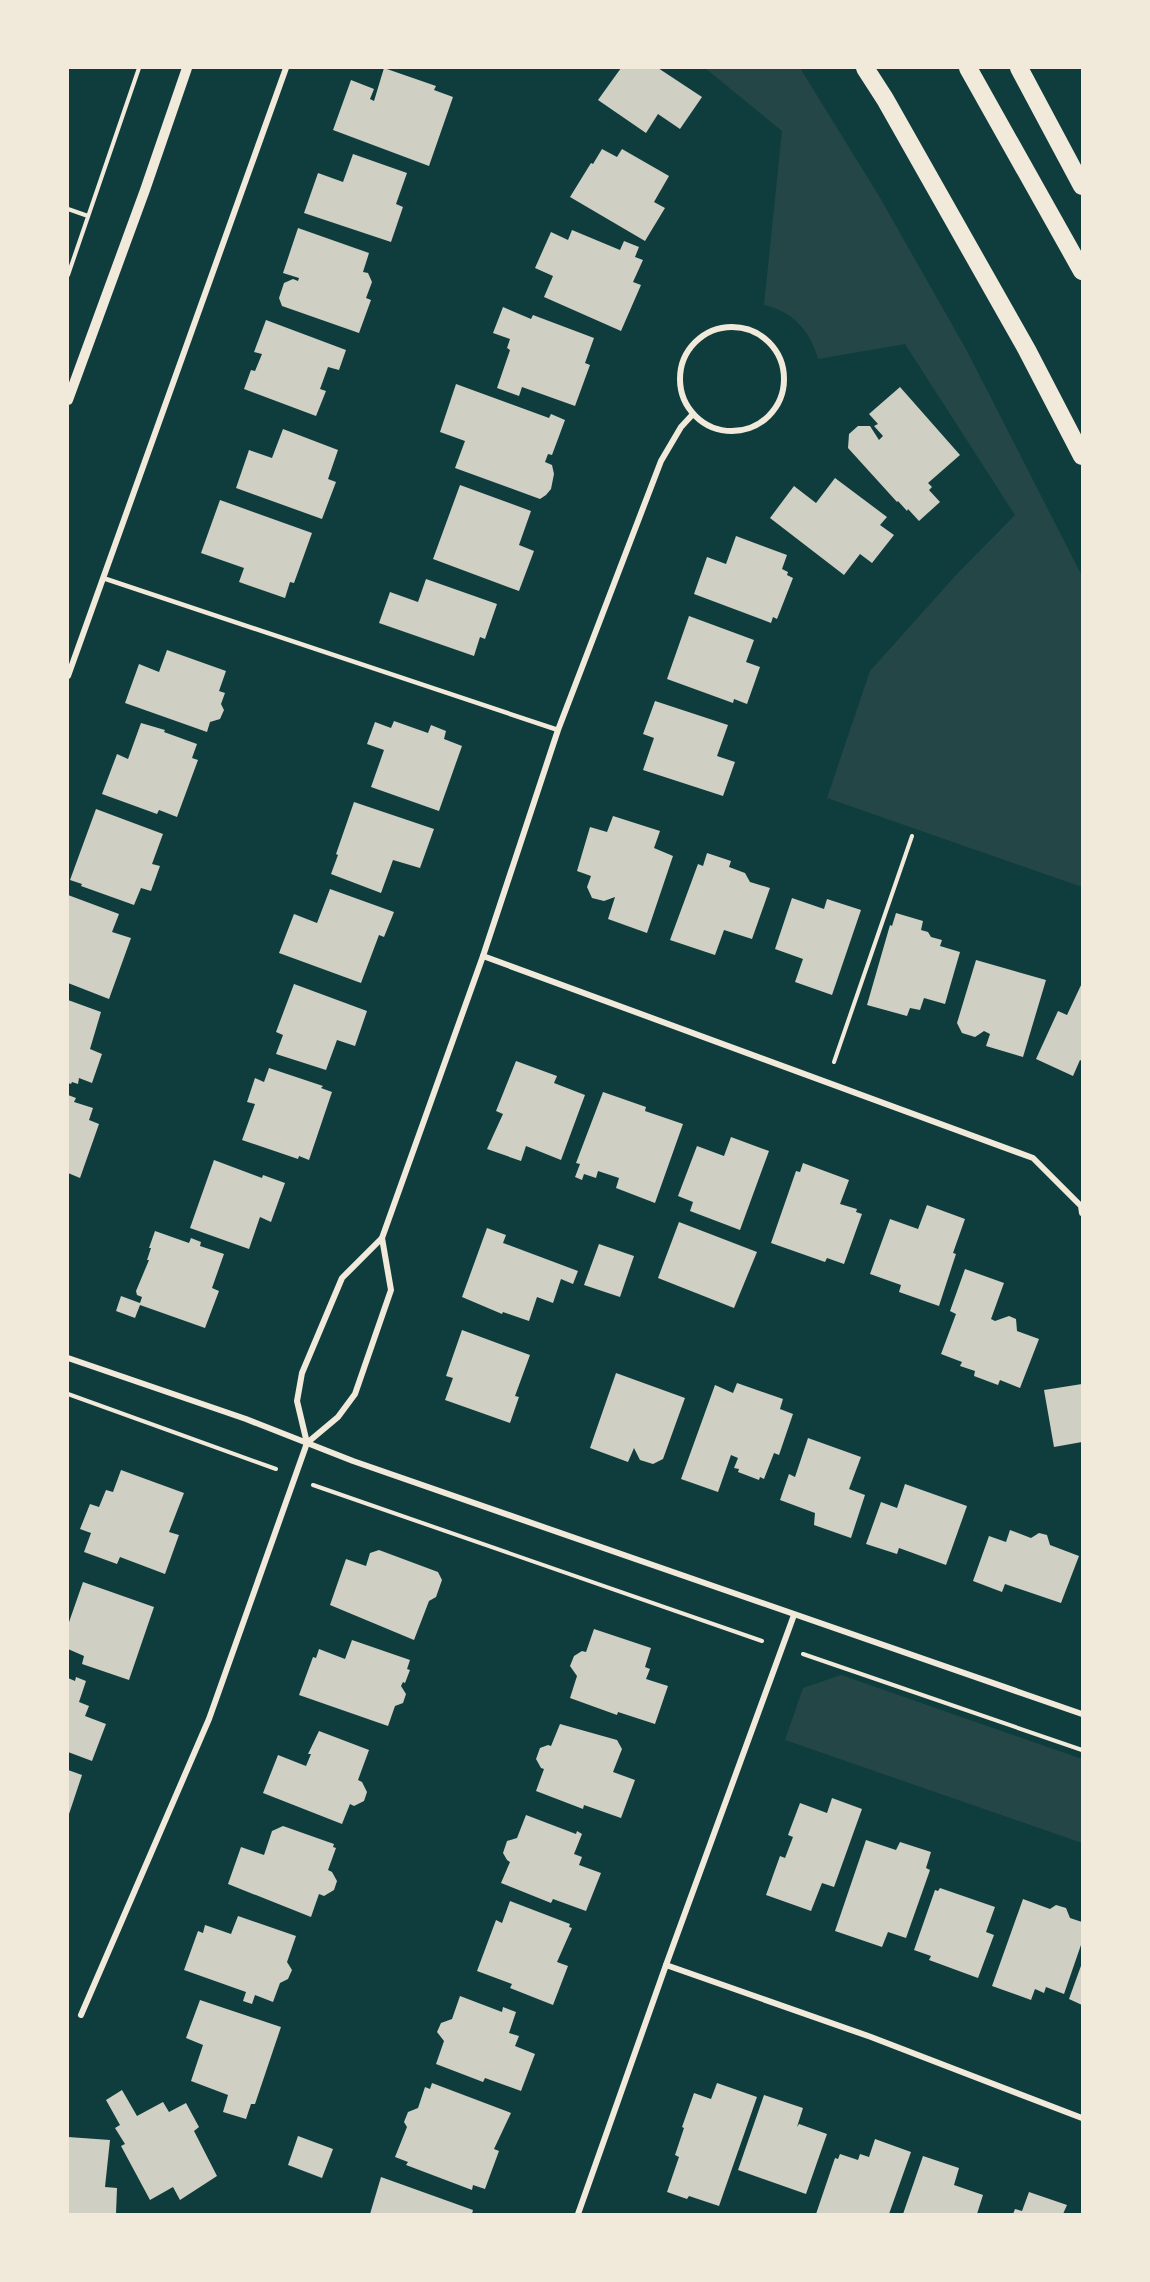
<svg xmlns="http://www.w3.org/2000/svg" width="1150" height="2282" viewBox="0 0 1150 2282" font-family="Ubuntu,sans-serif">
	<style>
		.green { fill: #244646 }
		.building { fill: #cfcfc3 }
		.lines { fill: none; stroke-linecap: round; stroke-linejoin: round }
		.path { stroke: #f1e9da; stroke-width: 4 }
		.service { stroke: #f1e9da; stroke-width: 4.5 }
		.minor { stroke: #f1e9da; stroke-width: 6 }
		.tertiary { stroke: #f1e9da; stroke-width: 10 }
		.motorway { stroke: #f1e9da; stroke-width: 18 }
	</style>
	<rect width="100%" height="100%" fill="#0f3d3e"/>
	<g class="green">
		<path d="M 705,68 L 800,68 L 879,196 L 967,351 L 1082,576 L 1082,887 L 827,798 L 870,671 L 956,575 L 1015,515 L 905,344 L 818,359 C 811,332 793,311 764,305 L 782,131 Z"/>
		<polygon points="841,1675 1082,1759 1082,1843 785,1740 803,1688"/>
	</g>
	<g class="building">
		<polygon points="384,68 436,86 434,90 453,97 429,166 333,130 351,80 374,89 370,99 374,101"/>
		<polygon points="621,68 658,68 702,97 680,129 658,114 646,133 598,100"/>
		<polygon points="602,149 617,157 622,149 669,176 654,202 665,208 645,241 570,197 591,163 593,164"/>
		<polygon points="353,154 407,173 396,204 403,207 391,242 304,213 318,173 343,182"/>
		<polygon points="298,228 369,253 363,272 368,273 372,282 366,298 371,300 359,333 282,306 279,298 284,283 293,279 298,281 299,278 283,273"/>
		<polygon points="572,230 620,250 624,241 639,247 635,257 643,260 633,282 641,285 621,331 544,297 553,276 535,268 551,232 568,240"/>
		<polygon points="503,307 531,319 533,315 594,338 585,363 590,365 575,406 522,387 519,396 497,388 510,350 507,348 510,339 493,333"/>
		<polygon points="266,320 346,350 339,370 328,367 320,389 326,391 316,416 244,389 251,370 255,371 262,354 254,352"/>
		<polygon points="456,384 549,418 551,414 565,420 552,455 548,454 545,462 552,465 554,474 551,489 546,495 540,499 455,468 465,441 440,432"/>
		<polygon points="900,387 960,455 928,483 932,487 929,490 940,502 919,521 908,509 907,511 898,501 897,502 848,448 849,434 858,426 870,426 879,440 883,436 874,426 878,424 869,414"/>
		<polygon points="283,429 338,450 328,479 336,482 322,519 236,488 249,450 272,458"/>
		<polygon points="835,478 887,517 880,525 894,535 872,563 860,554 844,575 770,518 794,486 816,503"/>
		<polygon points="460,485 531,511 519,545 534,551 519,591 433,559"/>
		<polygon points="220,500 312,533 294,583 290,582 285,598 239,582 244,568 201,553"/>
		<polygon points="736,536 787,555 782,569 788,572 787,575 793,578 777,619 773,617 771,623 694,594 707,557 726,564"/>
		<polygon points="426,579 497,604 485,639 480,637 474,656 379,623 390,592 418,602"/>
		<polygon points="689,616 754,640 746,662 760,667 747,704 734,699 733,703 667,679"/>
		<polygon points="167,650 226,671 219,691 225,693 221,704 224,710 220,719 210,722 207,732 125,703 139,664 159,672"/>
		<polygon points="655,701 728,725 717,756 735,762 723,796 643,770 654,738 643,734"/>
		<polygon points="394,721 428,733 431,725 446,731 444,739 462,746 439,811 371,787 384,750 367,744 375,722 391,728"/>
		<polygon points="141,723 165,730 164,732 197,744 192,758 198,760 177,817 159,810 157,814 102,794 117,754 128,759"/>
		<polygon points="354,802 434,829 420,868 393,860 381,893 331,874 338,855 336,854"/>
		<polygon points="96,809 163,834 152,864 160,866 151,891 141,888 134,905 81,886 82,884 70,880"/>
		<polygon points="613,816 660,831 654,848 673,856 647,933 608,919 615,897 604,901 592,898 587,887 591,876 577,871 590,827 607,832"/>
		<polygon points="707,853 731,861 729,867 745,873 750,882 770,888 752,939 724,930 715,955 670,940 698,864 703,866"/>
		<polygon points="330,889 394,912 384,937 379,935 361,983 279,953 294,914 317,923"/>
		<polygon points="68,895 119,914 112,932 131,938 109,999 68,983"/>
		<polygon points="792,898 824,909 827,899 861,910 832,995 795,982 803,959 775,949"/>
		<polygon points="896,913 923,921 921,930 928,932 931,937 942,940 940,946 960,952 945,1004 924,998 920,1010 910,1008 907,1016 867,1005 890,925 892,926"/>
		<polygon points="976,960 1046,980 1023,1057 986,1046 990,1034 984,1031 975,1037 962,1033 957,1023"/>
		<polygon points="1082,983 1082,1061 1080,1060 1073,1076 1036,1059 1058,1011 1067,1015"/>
		<polygon points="294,984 367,1011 355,1046 337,1040 326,1070 276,1054 283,1035 276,1032"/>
		<polygon points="68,1000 101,1012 90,1049 102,1054 92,1083 79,1078 78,1084 72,1082 71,1084 68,1083"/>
		<polygon points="516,1061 557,1076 554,1083 585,1095 561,1160 526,1146 521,1161 487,1149 503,1114 496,1111"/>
		<polygon points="269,1068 323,1086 321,1088 332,1092 309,1160 299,1156 298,1159 242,1140 255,1104 247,1102 255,1078 264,1082"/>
		<polygon points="603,1092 646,1107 645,1111 683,1124 655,1203 616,1188 619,1178 598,1171 596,1178 584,1174 582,1180 575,1177 580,1164 576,1163"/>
		<polygon points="68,1095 76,1098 74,1102 93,1108 89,1120 99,1124 80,1178 68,1173"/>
		<polygon points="731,1137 769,1151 740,1230 690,1211 693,1202 678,1196 697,1146 724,1156"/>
		<polygon points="214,1160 262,1178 263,1175 285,1183 271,1222 260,1217 249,1249 190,1228"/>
		<polygon points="803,1163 849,1180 840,1204 857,1209 856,1212 862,1214 844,1264 827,1258 825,1262 771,1243 796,1171 800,1172"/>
		<polygon points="927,1205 965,1219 953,1253 956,1254 939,1306 899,1292 901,1285 870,1274 890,1219 918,1229"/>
		<polygon points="679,1222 757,1252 734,1308 658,1278"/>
		<polygon points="487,1228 506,1235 503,1243 578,1271 573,1284 561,1279 553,1303 537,1297 529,1321 503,1312 502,1314 462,1297"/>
		<polygon points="155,1231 189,1243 191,1238 201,1242 200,1246 224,1254 212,1288 219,1291 205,1328 140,1305 135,1318 116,1311 121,1296 140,1303 142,1297 137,1295 136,1291 149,1260 147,1260 151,1248 149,1248"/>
		<polygon points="599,1244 634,1256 620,1297 584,1285"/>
		<polygon points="965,1269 1004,1283 991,1319 995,1321 1009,1316 1016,1319 1017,1331 1039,1339 1020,1388 1000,1380 998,1385 974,1376 975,1371 960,1366 962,1362 941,1354 956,1314 950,1311"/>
		<polygon points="462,1330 530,1355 515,1396 519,1397 510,1423 445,1400 453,1378 446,1376"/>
		<polygon points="616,1373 685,1398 663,1459 653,1464 640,1460 634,1448 628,1462 590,1448"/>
		<polygon points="737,1383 783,1399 780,1409 793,1414 779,1455 774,1453 764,1479 760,1477 759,1480 738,1472 739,1469 734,1468 738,1458 731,1455 718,1492 681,1479 715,1385 733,1393"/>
		<polygon points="1082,1384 1082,1442 1054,1447 1044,1390"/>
		<polygon points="808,1438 861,1457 849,1489 865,1495 851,1538 814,1525 815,1513 780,1500 789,1474 795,1477"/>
		<polygon points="121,1470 184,1493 169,1532 179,1535 165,1574 120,1557 117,1564 84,1552 91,1533 80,1529 90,1504 99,1507 106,1490 113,1492"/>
		<polygon points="905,1484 967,1506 946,1565 899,1548 897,1554 866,1544 881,1502 897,1508"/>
		<polygon points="1010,1530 1031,1538 1039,1533 1047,1535 1050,1545 1079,1556 1061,1603 1005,1584 1002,1592 973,1581 989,1536 1006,1542"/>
		<polygon points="379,1550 438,1572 442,1580 436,1597 429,1601 414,1640 330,1605 346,1559 366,1566 370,1553"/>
		<polygon points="83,1582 154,1607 129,1680 82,1664 84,1656 68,1649 68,1625"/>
		<polygon points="594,1629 651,1648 645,1667 650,1669 646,1679 668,1686 655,1724 618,1712 617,1715 570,1698 577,1676 570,1666 574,1656 582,1651 586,1652"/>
		<polygon points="352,1640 410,1660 407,1669 410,1670 405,1683 403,1682 401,1686 406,1694 403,1703 395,1706 388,1726 299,1695 313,1657 316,1658 319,1649 345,1659"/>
		<polygon points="76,1677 86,1681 79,1702 89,1706 85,1716 106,1724 92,1761 68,1752 68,1678 75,1681"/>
		<polygon points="560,1724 617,1740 622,1749 613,1772 635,1780 621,1818 584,1805 583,1809 536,1791 544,1769 541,1768 536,1759 540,1748 548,1745 551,1746"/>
		<polygon points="319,1731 369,1750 358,1780 362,1782 367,1792 364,1801 354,1806 350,1804 342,1824 263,1793 278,1755 306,1766 311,1754 308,1754"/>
		<polygon points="68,1770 82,1775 68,1817"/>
		<polygon points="832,1798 862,1809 834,1887 822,1883 811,1911 766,1895 780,1856 785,1858 793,1837 788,1835 800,1803 827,1813"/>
		<polygon points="526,1815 576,1834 577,1831 582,1834 574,1854 582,1857 579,1865 601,1873 586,1911 553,1899 551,1903 501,1883 510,1862 507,1860 503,1853 507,1841 517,1838"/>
		<polygon points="283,1826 334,1844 333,1847 336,1848 328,1870 332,1872 337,1881 334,1890 324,1896 319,1894 311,1917 228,1884 241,1847 264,1855 272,1831"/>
		<polygon points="866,1840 896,1850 900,1842 931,1852 926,1868 930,1870 906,1938 888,1932 882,1947 835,1931"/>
		<polygon points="940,1888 995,1907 986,1932 994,1935 978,1978 929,1960 931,1956 914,1950 935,1890 938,1891"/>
		<polygon points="1023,1899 1050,1909 1056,1905 1066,1908 1070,1918 1082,1922 1082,1942 1064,1994 1046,1987 1044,1993 1035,1989 1031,2000 992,1986"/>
		<polygon points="510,1901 570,1924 569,1927 572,1928 557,1962 568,1966 553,2005 510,1988 512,1984 477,1971 496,1920 502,1923"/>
		<polygon points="238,1916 296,1936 287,1962 292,1970 288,1979 280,1983 273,2002 255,1995 252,2004 243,2001 246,1992 184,1970 198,1931 203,1933 205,1925 231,1934"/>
		<polygon points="1082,1963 1082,2005 1069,1999"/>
		<polygon points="460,1996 502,2012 503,2007 516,2012 509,2033 519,2036 515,2046 535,2054 521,2091 485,2078 483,2082 436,2064 444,2041 437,2032 441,2023 452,2019"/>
		<polygon points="200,2000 281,2027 255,2104 251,2104 246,2119 223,2112 228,2095 191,2081 203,2045 186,2038"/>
		<polygon points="432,2083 511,2113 494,2149 499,2151 485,2189 473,2185 472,2190 406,2165 408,2162 395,2157 407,2127 404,2122 408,2112 418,2108 425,2087 430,2089"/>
		<polygon points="717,2083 757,2097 719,2206 689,2196 687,2199 667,2192 679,2157 675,2155 684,2128 682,2127 694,2093 711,2099"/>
		<polygon points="122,2090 137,2116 163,2102 169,2112 186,2103 199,2127 194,2131 217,2176 180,2200 173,2187 150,2200 121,2146 125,2144 115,2128 120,2125 106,2100"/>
		<polygon points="764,2095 803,2108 797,2127 799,2124 827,2134 806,2194 738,2170"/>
		<polygon points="298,2136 333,2149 322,2178 288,2165"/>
		<polygon points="68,2137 110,2140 105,2187 117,2188 116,2214 68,2214"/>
		<polygon points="875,2139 911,2152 889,2214 816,2214 835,2158 838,2159 840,2154 858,2160 860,2154 869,2157"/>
		<polygon points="923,2156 959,2168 954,2185 983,2195 977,2214 903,2214"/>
		<polygon points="381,2177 473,2210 472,2214 370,2214"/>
		<polygon points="1029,2192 1067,2205 1063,2214 1013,2214 1015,2209 1022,2211"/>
	</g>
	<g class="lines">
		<g class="path">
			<polyline points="68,209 88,216"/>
			<polyline points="68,275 139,68"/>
			<polyline points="834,1062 912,836"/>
			<polyline points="68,1394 276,1469"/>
			<polyline points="313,1485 762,1641"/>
			<polyline points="803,1654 1082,1750"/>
		</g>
		<polyline class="service" points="103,578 558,730"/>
		<g class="minor">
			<circle cx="732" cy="379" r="52"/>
			<polyline points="68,676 286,68"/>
			<polyline points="483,956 1033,1158 1081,1206 1082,1213"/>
			<polyline points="68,1358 246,1419 353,1461 1082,1714"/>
			<polyline points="307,1443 297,1401 302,1373 342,1278 382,1238 483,956 558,730 661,461 681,427 693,414"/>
			<polyline points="666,1965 871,2037 1082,2118"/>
			<polyline points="81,2015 209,1719 307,1443 338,1417 355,1394 391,1290 382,1238"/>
			<polyline points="578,2214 666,1965 794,1615"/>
		</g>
		<polyline class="tertiary" points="68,400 145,190 187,68"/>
		<g class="motorway">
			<polyline points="865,68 885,99 1027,350 1082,456"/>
			<polyline points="968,68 1082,271"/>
			<polyline points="1019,68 1082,186"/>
		</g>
	</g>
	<rect width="1150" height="2282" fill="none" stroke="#f1e9da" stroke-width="138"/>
</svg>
